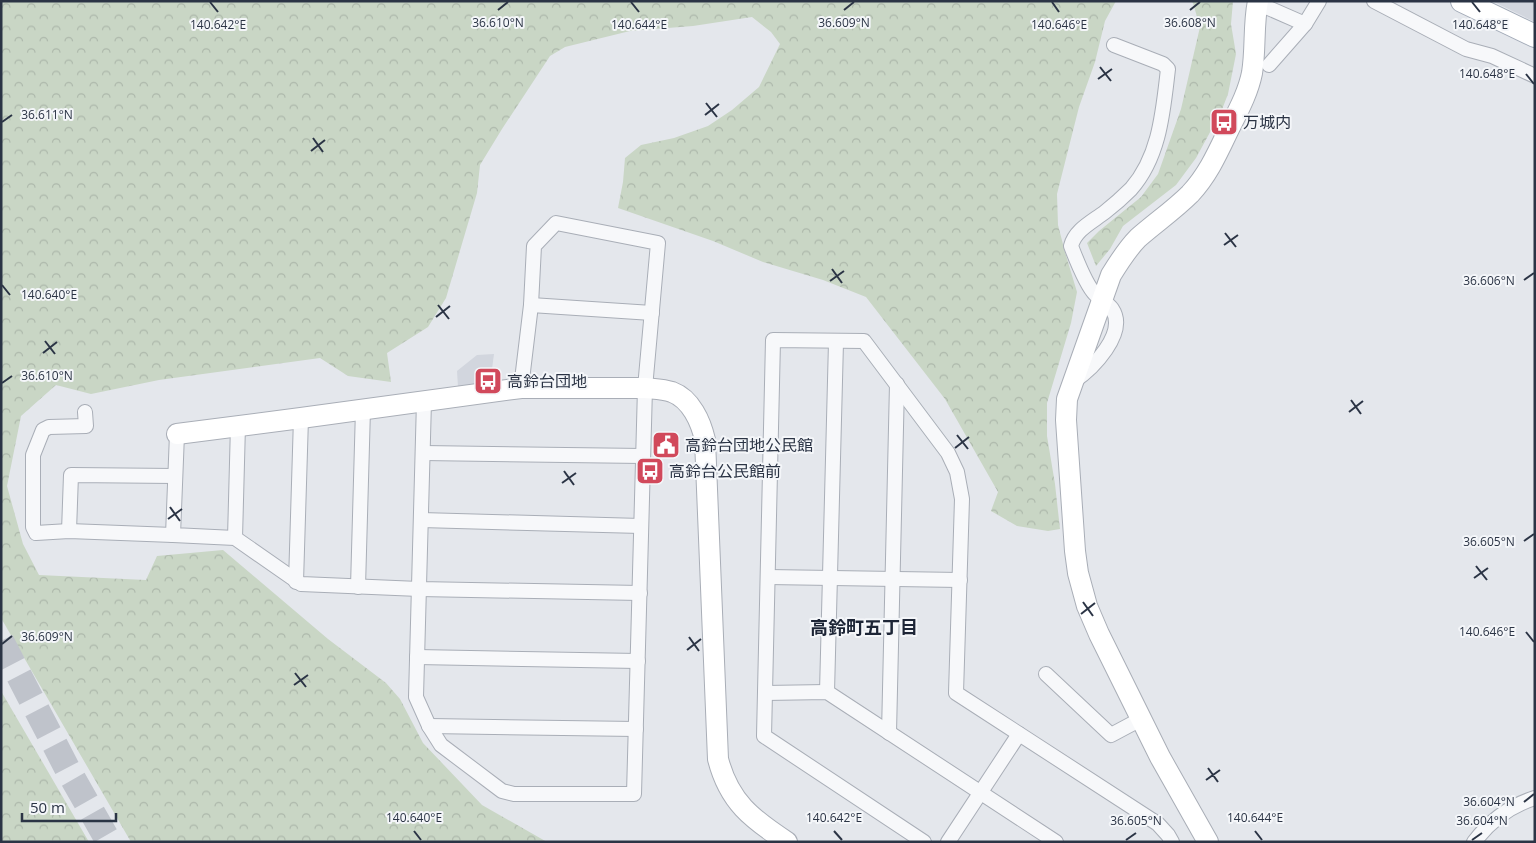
<svg xmlns="http://www.w3.org/2000/svg" width="1536" height="843" viewBox="0 0 1536 843" font-family="'Open Sans','Noto Sans JP',sans-serif">
	<style>
		.built { fill: #d2d6de }
		.forest { fill: url(#forest-crowns) }
		.lines { fill: none; stroke-linecap: round; stroke-linejoin: round }
		.highway-tunnel { stroke: #bfc3cb; stroke-width: 26; stroke-dasharray: 26 13; stroke-linecap: butt }
		.street-casing { stroke: #a9aeb7; stroke-width: 16 }
		.secondary-casing { stroke: #a9aeb7; stroke-width: 22 }
		.primary-casing { stroke: #a3abb8; stroke-width: 24 }
		.street { stroke: #f7f8fa; stroke-width: 14 }
		.secondary { stroke: #fff; stroke-width: 20 }
		.primary { stroke: #fff; stroke-width: 22 }
		.ticks { fill: none; stroke: #2b3445; stroke-width: 2 }
		.labels { text-anchor: middle; stroke-width: 4; stroke-linejoin: round; paint-order: stroke }
		.poi-label { font-size: 16px; fill: #2b3445; stroke: #f4f6f9; text-anchor: start }
		.neighbourhood-label { font-size: 18px; font-weight: bold; fill: #1d2536; stroke: #f4f6f9 }
		.ticks-label { font-size: 12px; text-anchor: middle; fill: #2b3445; stroke: #f4f6f9; stroke-width: 4; stroke-linejoin: round; paint-order: stroke }
	</style>
	<defs>
		<pattern id="forest-crowns" width="20" height="18" patternUnits="userSpaceOnUse" patternTransform="scale(1.25)"><rect width="20" height="18" fill="#c9d6c5"/><path d="M2 6a3 3 0 1 1 6 0M12 15a3 3 0 1 1 6 0" fill="none" stroke="#adb8ab"/></pattern>
	</defs>
	<rect width="100%" height="100%" fill="#e4e7ec"/>
	<g class="built">
		<polygon points="1492,1 1535,1 1535,22"/>
		<polygon points="494,354 490,384 458,387 457,371 477,355"/>
	</g>
	<g class="forest">
		<polygon points="1,1 1116,1 1105,21 1095,62 1079,107 1057,194 1058,225 1065,252 1077,292 1071,323 1047,403 1047,436 1055,484 1060,529 1048,531 1017,526 991,511 998,492 945,399 866,297 823,280 763,262 713,241 618,208 623,182 625,158 641,145 674,138 708,126 732,110 759,87 780,44 771,32 752,17 693,26 630,31 565,47 550,56 502,129 480,165 477,193 446,298 428,327 387,353 391,382 348,376 320,358 159,380 91,394 56,385 21,416 7,486 23,544 39,575 146,580 157,556 223,550 328,639 386,683 400,699 423,743 482,805 547,842 131,842 1,618"/>
		<polygon points="1191,1 1233,1 1231,24 1236,54 1228,94 1221,112 1196,158 1176,185 1123,226 1110,249 1096,266 1087,243 1099,231 1141,197 1158,174 1181,109 1200,27 1193,3"/>
		<polygon points="1,691 89,842 1,842"/>
	</g>
	<g class="lines">
		<polyline class="highway-tunnel" points="1,641 68,770 109,842"/>
		<defs>
			<g id="street">
				<polyline points="1374,1 1466,49 1492,56 1535,76"/>
				<polyline points="1257,3 1305,24"/>
				<polyline points="1269,65 1305,24 1319,1"/>
				<polyline points="531,305 652,313"/>
				<path d="M 1074,381 C 1092,369 1128,333 1112,309 C 1108,303 1100,300 1095,294 C 1086,285 1076,259 1071,246 C 1075,230 1092,222 1105,212 C 1114,205 1123,197 1131,189 C 1160,156 1163,111 1168,69 L 1163,64 L 1114,45"/>
				<polyline points="424,401 416,697 429,726 441,745 502,791 514,794 634,794 645,388 658,243 556,223 534,246 531,305 521,388"/>
				<polyline points="85,412 86,426 49,427 43,430 33,455 33,527 36,533 69,531 173,535"/>
				<polyline points="177,434 173,535 235,538 301,584 419,589 640,593"/>
				<polyline points="423,453 643,456"/>
				<polyline points="421,520 641,526"/>
				<polyline points="69,531 71,475 175,476"/>
				<polyline points="235,538 238,425"/>
				<polyline points="768,577 960,580"/>
				<polyline points="296,582 301,418"/>
				<polyline points="358,587 363,409"/>
				<polyline points="417,657 638,661"/>
				<polyline points="1046,674 1111,735 1141,719"/>
				<polyline points="827,692 836,342"/>
				<polyline points="765,693 827,692 1056,842"/>
				<polyline points="429,726 636,729"/>
				<polyline points="889,733 897,384"/>
				<polyline points="924,842 764,736 773,340 864,341 948,453 957,472 962,499 956,693 1158,824 1168,835 1172,842"/>
				<polyline points="948,842 1019,734"/>
				<path d="M 1474,842 C 1490,821 1509,806 1535,798"/>
			</g>
			<g id="secondary">
				<path d="M 177,434 L 301,418 L 521,388 L 645,388 C 654,389 663,389 672,392 C 691,399 701,422 705,440 L 718,759 C 729,802 752,819 787,842"/>
				<path d="M 1208,842 L 1160,757 L 1099,634 L 1087,606 L 1078,573 L 1075,551 L 1066,420 L 1067,399 L 1111,275 C 1119,262 1127,249 1138,238 C 1155,223 1174,210 1190,194 C 1208,175 1218,152 1229,129 C 1238,111 1248,93 1252,73 C 1256,49 1253,25 1258,1"/>
			</g>
			<polyline id="primary" points="1462,1 1535,36"/>
		</defs>
		<use href="#street" class="street-casing"/>
		<use href="#secondary" class="secondary-casing"/>
		<use href="#primary" class="primary-casing"/>
		<use href="#street" class="street"/>
		<use href="#secondary" class="secondary"/>
		<use href="#primary" class="primary"/>
	</g>
	<path class="ticks" d="M 210,2 L 218,12M 631,2 L 639,12M 1052,2 L 1059,12M 1472,2 L 1480,12M 498,10 L 508,2M 844,10 L 854,2M 1190,10 L 1200,2M 1100,67 L 1111,81M 1526,74 L 1534,84M 1098,79 L 1112,69M 706,103 L 717,117M 705,115 L 719,104M 2,122 L 12,115M 313,138 L 323,152M 311,151 L 325,140M 1225,233 L 1236,247M 1224,245 L 1238,235M 832,269 L 842,283M 1524,280 L 1534,273M 830,281 L 844,271M 2,285 L 10,295M 438,305 L 449,319M 436,317 L 450,306M 45,341 L 55,354M 43,353 L 57,342M 2,383 L 12,376M 1351,400 L 1361,414M 1349,412 L 1363,401M 957,435 L 968,449M 955,448 L 969,437M 564,471 L 574,485M 562,483 L 576,473M 170,507 L 180,521M 168,519 L 182,509M 1524,541 L 1534,534M 1476,566 L 1487,580M 1474,578 L 1488,568M 1083,602 L 1093,616M 1081,614 L 1095,603M 1526,632 L 1534,642M 689,637 L 699,651M 2,644 L 12,636M 687,650 L 701,639M 295,673 L 306,687M 294,685 L 308,675M 1208,768 L 1218,782M 1206,780 L 1220,770M 1524,802 L 1534,794M 414,831 L 421,840M 834,831 L 842,840M 1255,831 L 1262,840M 1126,840 L 1136,833M 1472,840 L 1482,833"/>
	<defs>
		<symbol id="bus-square" viewBox="-11 -11 22 22"><rect x="-9" y="-9" width="18" height="18" rx="4" fill="#d1495b" stroke="#f4f6f9"/><path d="M-5-6H5V4H4V6H2V4H-2V6H-4V4H-5ZM-3.5-4V0h7V-4ZM-3.5 1.2v1.5H-2V1.2ZM2 1.2v1.5H3.5V1.2Z" fill="#fff"/></symbol>
		<symbol id="civic-square" viewBox="-11 -11 22 22"><rect x="-9" y="-9" width="18" height="18" rx="4" fill="#d1495b" stroke="#f4f6f9"/><path d="M-.6-6.5H3V-4.5H.6V-3L4-1V1h2V6H-6V1h2V-1L-.6-3ZM-1.2 2.5V6h2.4V2.5Z" fill="#fff"/></symbol>
	</defs>
	<g fill-rule="evenodd">
		<use href="#bus-square" x="1208" y="106" width="32" height="32"/>
		<use href="#bus-square" x="472" y="365" width="32" height="32"/>
		<use href="#civic-square" x="650" y="429" width="32" height="32"/>
		<use href="#bus-square" x="634" y="455" width="32" height="32"/>
	</g>
	<g class="labels">
		<g class="poi-label">
			<text x="1243" y="128">万城内</text>
			<text x="507" y="387">高鈴台団地</text>
			<text x="685" y="451">高鈴台団地公民館</text>
			<text x="669" y="477">高鈴台公民館前</text>
		</g>
		<g class="neighbourhood-label">
			<text x="864" y="634">高鈴町五丁目</text>
		</g>
	</g>
	<g class="ticks-label">
		<text x="1190" y="27">36.608°N</text>
		<text x="498" y="27">36.610°N</text>
		<text x="844" y="27">36.609°N</text>
		<text x="218" y="29">140.642°E</text>
		<text x="639" y="29">140.644°E</text>
		<text x="1059" y="29">140.646°E</text>
		<text x="1480" y="29">140.648°E</text>
		<text x="1487" y="78">140.648°E</text>
		<text x="47" y="119">36.611°N</text>
		<text x="1489" y="285">36.606°N</text>
		<text x="49" y="299">140.640°E</text>
		<text x="47" y="380">36.610°N</text>
		<text x="1489" y="546">36.605°N</text>
		<text x="1487" y="636">140.646°E</text>
		<text x="47" y="641">36.609°N</text>
		<text x="1489" y="806">36.604°N</text>
		<text x="414" y="822">140.640°E</text>
		<text x="834" y="822">140.642°E</text>
		<text x="1255" y="822">140.644°E</text>
		<text x="1136" y="825">36.605°N</text>
		<text x="1482" y="825">36.604°N</text>
	</g>
	<rect width="1536" height="843" fill="none" stroke="#2b3445" stroke-width="5"/>
	<path d="M22 813v8h94v-8" fill="none" stroke="#2b3445" stroke-width="2.5"/>
	<text x="30" y="813" font-size="15" fill="#2b3445" stroke="#f4f6f9" stroke-width="4" paint-order="stroke">50 m</text>
</svg>
